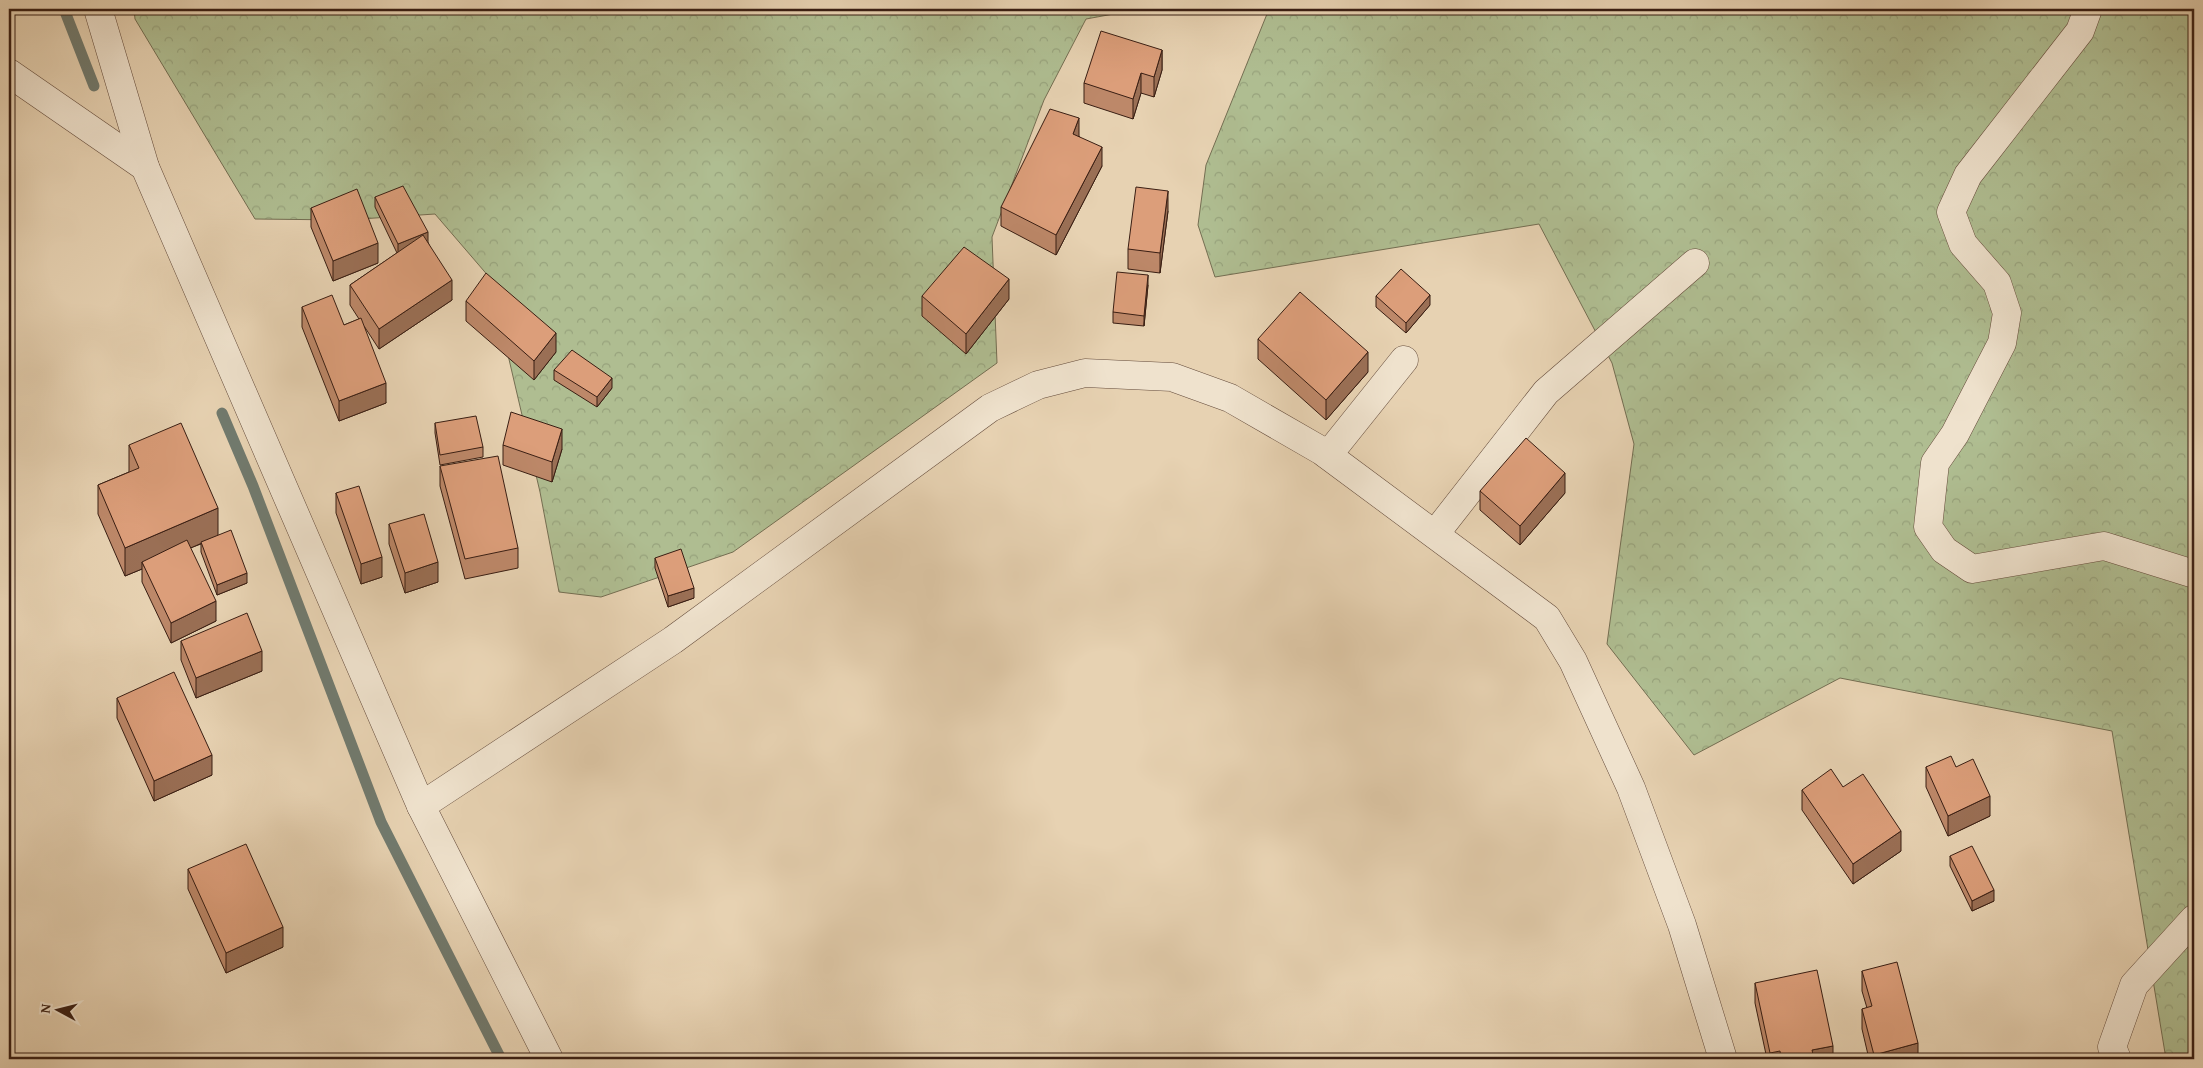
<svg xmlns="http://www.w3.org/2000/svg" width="2203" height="1068" viewBox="0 0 2203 1068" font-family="'Gentium Book Plus',serif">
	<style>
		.forest { fill: url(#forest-crowns); stroke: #746e52 }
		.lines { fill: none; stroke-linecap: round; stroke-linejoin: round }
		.stream { stroke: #717a6e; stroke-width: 11 }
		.minor-casing { stroke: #644b3b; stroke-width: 29 }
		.tertiary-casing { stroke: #644b3b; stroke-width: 29 }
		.minor { stroke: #efe2cd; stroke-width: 28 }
		.tertiary { stroke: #efe2cd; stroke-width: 28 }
		.wall { fill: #bd8869; stroke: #391e13 }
		.shaded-wall { fill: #9a6f55; stroke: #391e13 }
		.building { fill: #dc9e7a; stroke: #391e13 }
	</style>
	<defs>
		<pattern id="forest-crowns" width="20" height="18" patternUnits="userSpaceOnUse" patternTransform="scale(1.25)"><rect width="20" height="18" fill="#afbd91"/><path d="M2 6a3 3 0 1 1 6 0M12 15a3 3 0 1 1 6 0" fill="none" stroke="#97a27c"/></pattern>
	</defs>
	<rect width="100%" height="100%" fill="#e7d2b2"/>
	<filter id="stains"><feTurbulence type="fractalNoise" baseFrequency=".004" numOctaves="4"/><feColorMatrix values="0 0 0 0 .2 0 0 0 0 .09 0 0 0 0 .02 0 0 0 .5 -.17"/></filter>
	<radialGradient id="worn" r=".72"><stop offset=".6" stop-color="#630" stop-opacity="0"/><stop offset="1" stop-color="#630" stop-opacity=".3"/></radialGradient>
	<g class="forest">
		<polygon points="134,9 1141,9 1086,19 1044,100 992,237 997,363 733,552 601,597 559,592 540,492 490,278 435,214 345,220 255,219 135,19"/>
		<polygon points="1269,9 2194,9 2194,1059 2166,1059 2112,731 1840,678 1694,755 1607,644 1634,444 1612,363 1539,224 1215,277 1198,225 1206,165"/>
	</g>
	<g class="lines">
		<g class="stream">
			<polyline points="64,9 94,86"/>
			<polyline points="222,413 253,486 381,822 501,1059"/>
		</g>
		<defs>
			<g id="minor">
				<polyline points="98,9 145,167"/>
				<polyline points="2088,9 2080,31 1968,175 1951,212 1963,244 1997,283 2007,313 2002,343 1955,434 1935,463 1928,527 1944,550 1972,569 2104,546 2194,574"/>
				<polyline points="1328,455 1404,360"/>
				<polyline points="1435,534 1546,392 1695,263"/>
				<polyline points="421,806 673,640 990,408 1038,385 1085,373 1172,377 1230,398 1322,451 1547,618 1573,661 1631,788 1682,925 1723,1059"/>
				<polyline points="2117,1059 2112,1047 2134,985 2194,919"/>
			</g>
			<polyline id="tertiary" points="9,73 145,167 421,806 549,1059"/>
		</defs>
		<use href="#minor" class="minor-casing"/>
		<use href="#tertiary" class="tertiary-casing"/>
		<use href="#minor" class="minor"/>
		<use href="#tertiary" class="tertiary"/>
	</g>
	<g class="wall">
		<polygon points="1162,50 1162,70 1154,97 1141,93 1133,119 1084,103 1084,83"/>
		<polygon points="1079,136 1102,166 1056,255 1001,226 1001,207"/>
		<polygon points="375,197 428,242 452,300 379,349 364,326 386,403 339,421 302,327 302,307 344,325 359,319 350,305 350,285 397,253 375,207"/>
		<polygon points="311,208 378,263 333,281 311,227"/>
		<polygon points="1168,211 1160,273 1128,269 1128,249"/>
		<polygon points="1148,285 1144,326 1113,323 1113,312"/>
		<polygon points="922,296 1009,299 966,354 922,316"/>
		<polygon points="1376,296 1430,305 1406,333 1376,307"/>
		<polygon points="466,301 556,352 534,380 466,321"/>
		<polygon points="1258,339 1368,372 1326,420 1258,359"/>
		<polygon points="554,370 612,388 597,407 554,380"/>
		<polygon points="435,423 483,447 483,457 440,465 435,433"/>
		<polygon points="129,445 218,535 247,583 217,595 201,552 201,544 190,548 216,621 171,643 142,582 142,569 125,576 98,514 98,485 129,472"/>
		<polygon points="503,445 562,449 552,482 503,465"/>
		<polygon points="440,466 518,548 518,568 465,579 440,486"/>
		<polygon points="1480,491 1565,493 1520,545 1480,510"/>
		<polygon points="336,493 382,577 361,584 336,513"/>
		<polygon points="389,524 438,582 405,593 389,544"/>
		<polygon points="655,558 694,598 668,607 655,568"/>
		<polygon points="181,641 262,671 196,698 181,660"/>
		<polygon points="117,698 212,775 154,801 117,718"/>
		<polygon points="1926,767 1956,767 1990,816 1948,836 1926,787"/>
		<polygon points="1843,787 1901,851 1853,884 1802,810 1802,790"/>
		<polygon points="1950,856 1994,901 1972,911 1950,866"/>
		<polygon points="188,869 283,947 226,973 188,889"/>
		<polygon points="1862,971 1918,1059 1869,1059 1862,1029 1862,1009 1867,1008 1862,991"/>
		<polygon points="1755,983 1833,1059 1767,1059 1755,1003"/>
	</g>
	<g class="shaded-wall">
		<polygon points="1162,50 1162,70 1154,97 1154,77"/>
		<polygon points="1141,73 1141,93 1133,119 1133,99"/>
		<polygon points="1079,118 1079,138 1073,134"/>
		<polygon points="1102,147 1102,166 1056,255 1056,235"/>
		<polygon points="1168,191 1168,211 1160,273 1160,253"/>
		<polygon points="428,232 428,242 398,254 398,244"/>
		<polygon points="378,243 378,263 333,281 333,261"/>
		<polygon points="1148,275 1148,285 1144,326 1144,316"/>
		<polygon points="1009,279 1009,299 966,354 966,334"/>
		<polygon points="452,280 452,300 379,349 379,329"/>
		<polygon points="1430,295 1430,305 1406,333 1406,323"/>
		<polygon points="556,333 556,352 534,380 534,361"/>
		<polygon points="1368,352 1368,372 1326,420 1326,400"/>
		<polygon points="612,378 612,388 597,407 597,397"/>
		<polygon points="386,383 386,403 339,421 339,401"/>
		<polygon points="562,429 562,449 552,482 552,462"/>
		<polygon points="1565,473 1565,493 1520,545 1520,526"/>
		<polygon points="218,508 218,536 145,568 142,562 142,569 125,576 125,548"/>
		<polygon points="382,557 382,577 361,584 361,564"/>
		<polygon points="438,562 438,582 405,593 405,573"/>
		<polygon points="247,573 247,583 217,595 217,585"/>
		<polygon points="694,588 694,598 668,607 668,596"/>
		<polygon points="216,601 216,621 171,643 171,623"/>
		<polygon points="262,651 262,671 196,698 196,678"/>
		<polygon points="212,755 212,775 154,801 154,781"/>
		<polygon points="1990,796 1990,816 1948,836 1948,816"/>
		<polygon points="1901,831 1901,851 1853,884 1853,864"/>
		<polygon points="1994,890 1994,901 1972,911 1972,901"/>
		<polygon points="283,927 283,947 226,973 226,953"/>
		<polygon points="1918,1043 1918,1059 1874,1059 1874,1055"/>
		<polygon points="1833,1046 1833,1059 1812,1059 1812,1050"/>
	</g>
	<g class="building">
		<polygon points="1101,31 1162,50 1154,77 1141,73 1133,99 1084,83"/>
		<polygon points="1050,109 1079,118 1073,134 1102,147 1056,235 1001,207"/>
		<polygon points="403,186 428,232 398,244 375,197"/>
		<polygon points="1136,187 1168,191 1160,253 1128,249"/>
		<polygon points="357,189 378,243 333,261 311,208"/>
		<polygon points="423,235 452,280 379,329 350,285"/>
		<polygon points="964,247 1009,279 966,334 922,296"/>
		<polygon points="1401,269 1430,295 1406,323 1376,296"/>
		<polygon points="1117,272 1148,275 1144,316 1113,312"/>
		<polygon points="486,273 556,333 534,361 466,301"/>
		<polygon points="1300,292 1368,352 1326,400 1258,339"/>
		<polygon points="332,295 344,325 361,318 386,383 339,401 302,307"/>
		<polygon points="572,350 612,378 597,397 554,370"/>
		<polygon points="511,412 562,429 552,462 503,445"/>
		<polygon points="476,416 483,447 440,455 435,423"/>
		<polygon points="181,423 218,508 125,548 98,485 139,468 129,445"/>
		<polygon points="1526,438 1565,473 1520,526 1480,491"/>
		<polygon points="498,456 518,548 465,559 440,466"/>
		<polygon points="359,486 382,557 361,564 336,493"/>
		<polygon points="424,514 438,562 405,573 389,524"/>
		<polygon points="231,530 247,573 217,585 201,542"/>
		<polygon points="187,540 216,601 171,623 142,562"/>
		<polygon points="681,549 694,588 668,596 655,558"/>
		<polygon points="247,613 262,651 196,678 181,641"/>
		<polygon points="174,672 212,755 154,781 117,698"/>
		<polygon points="1951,756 1956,767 1973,759 1990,796 1948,816 1926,767"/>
		<polygon points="1831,769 1843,787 1863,774 1901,831 1853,864 1802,790"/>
		<polygon points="246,844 283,927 226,953 188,869"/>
		<polygon points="1972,846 1994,890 1972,901 1950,856"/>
		<polygon points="1897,962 1918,1043 1874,1055 1862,1009 1872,1006 1862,971"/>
		<polygon points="1817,970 1833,1046 1812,1050 1814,1059 1781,1059 1780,1051 1770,1053 1755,983"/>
	</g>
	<rect width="2203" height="1068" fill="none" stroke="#e7d2b2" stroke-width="30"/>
	<rect x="10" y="10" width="2183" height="1048" fill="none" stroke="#391e13" stroke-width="2.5"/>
	<rect x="15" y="15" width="2173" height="1038" fill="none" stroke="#391e13"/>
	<g transform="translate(58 1010) rotate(277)" stroke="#efe2cd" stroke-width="4" paint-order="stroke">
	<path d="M0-4L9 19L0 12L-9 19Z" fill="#391e13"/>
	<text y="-8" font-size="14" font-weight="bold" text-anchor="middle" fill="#391e13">N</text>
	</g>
	<rect width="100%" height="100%" filter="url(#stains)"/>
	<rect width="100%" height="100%" fill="url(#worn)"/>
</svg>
